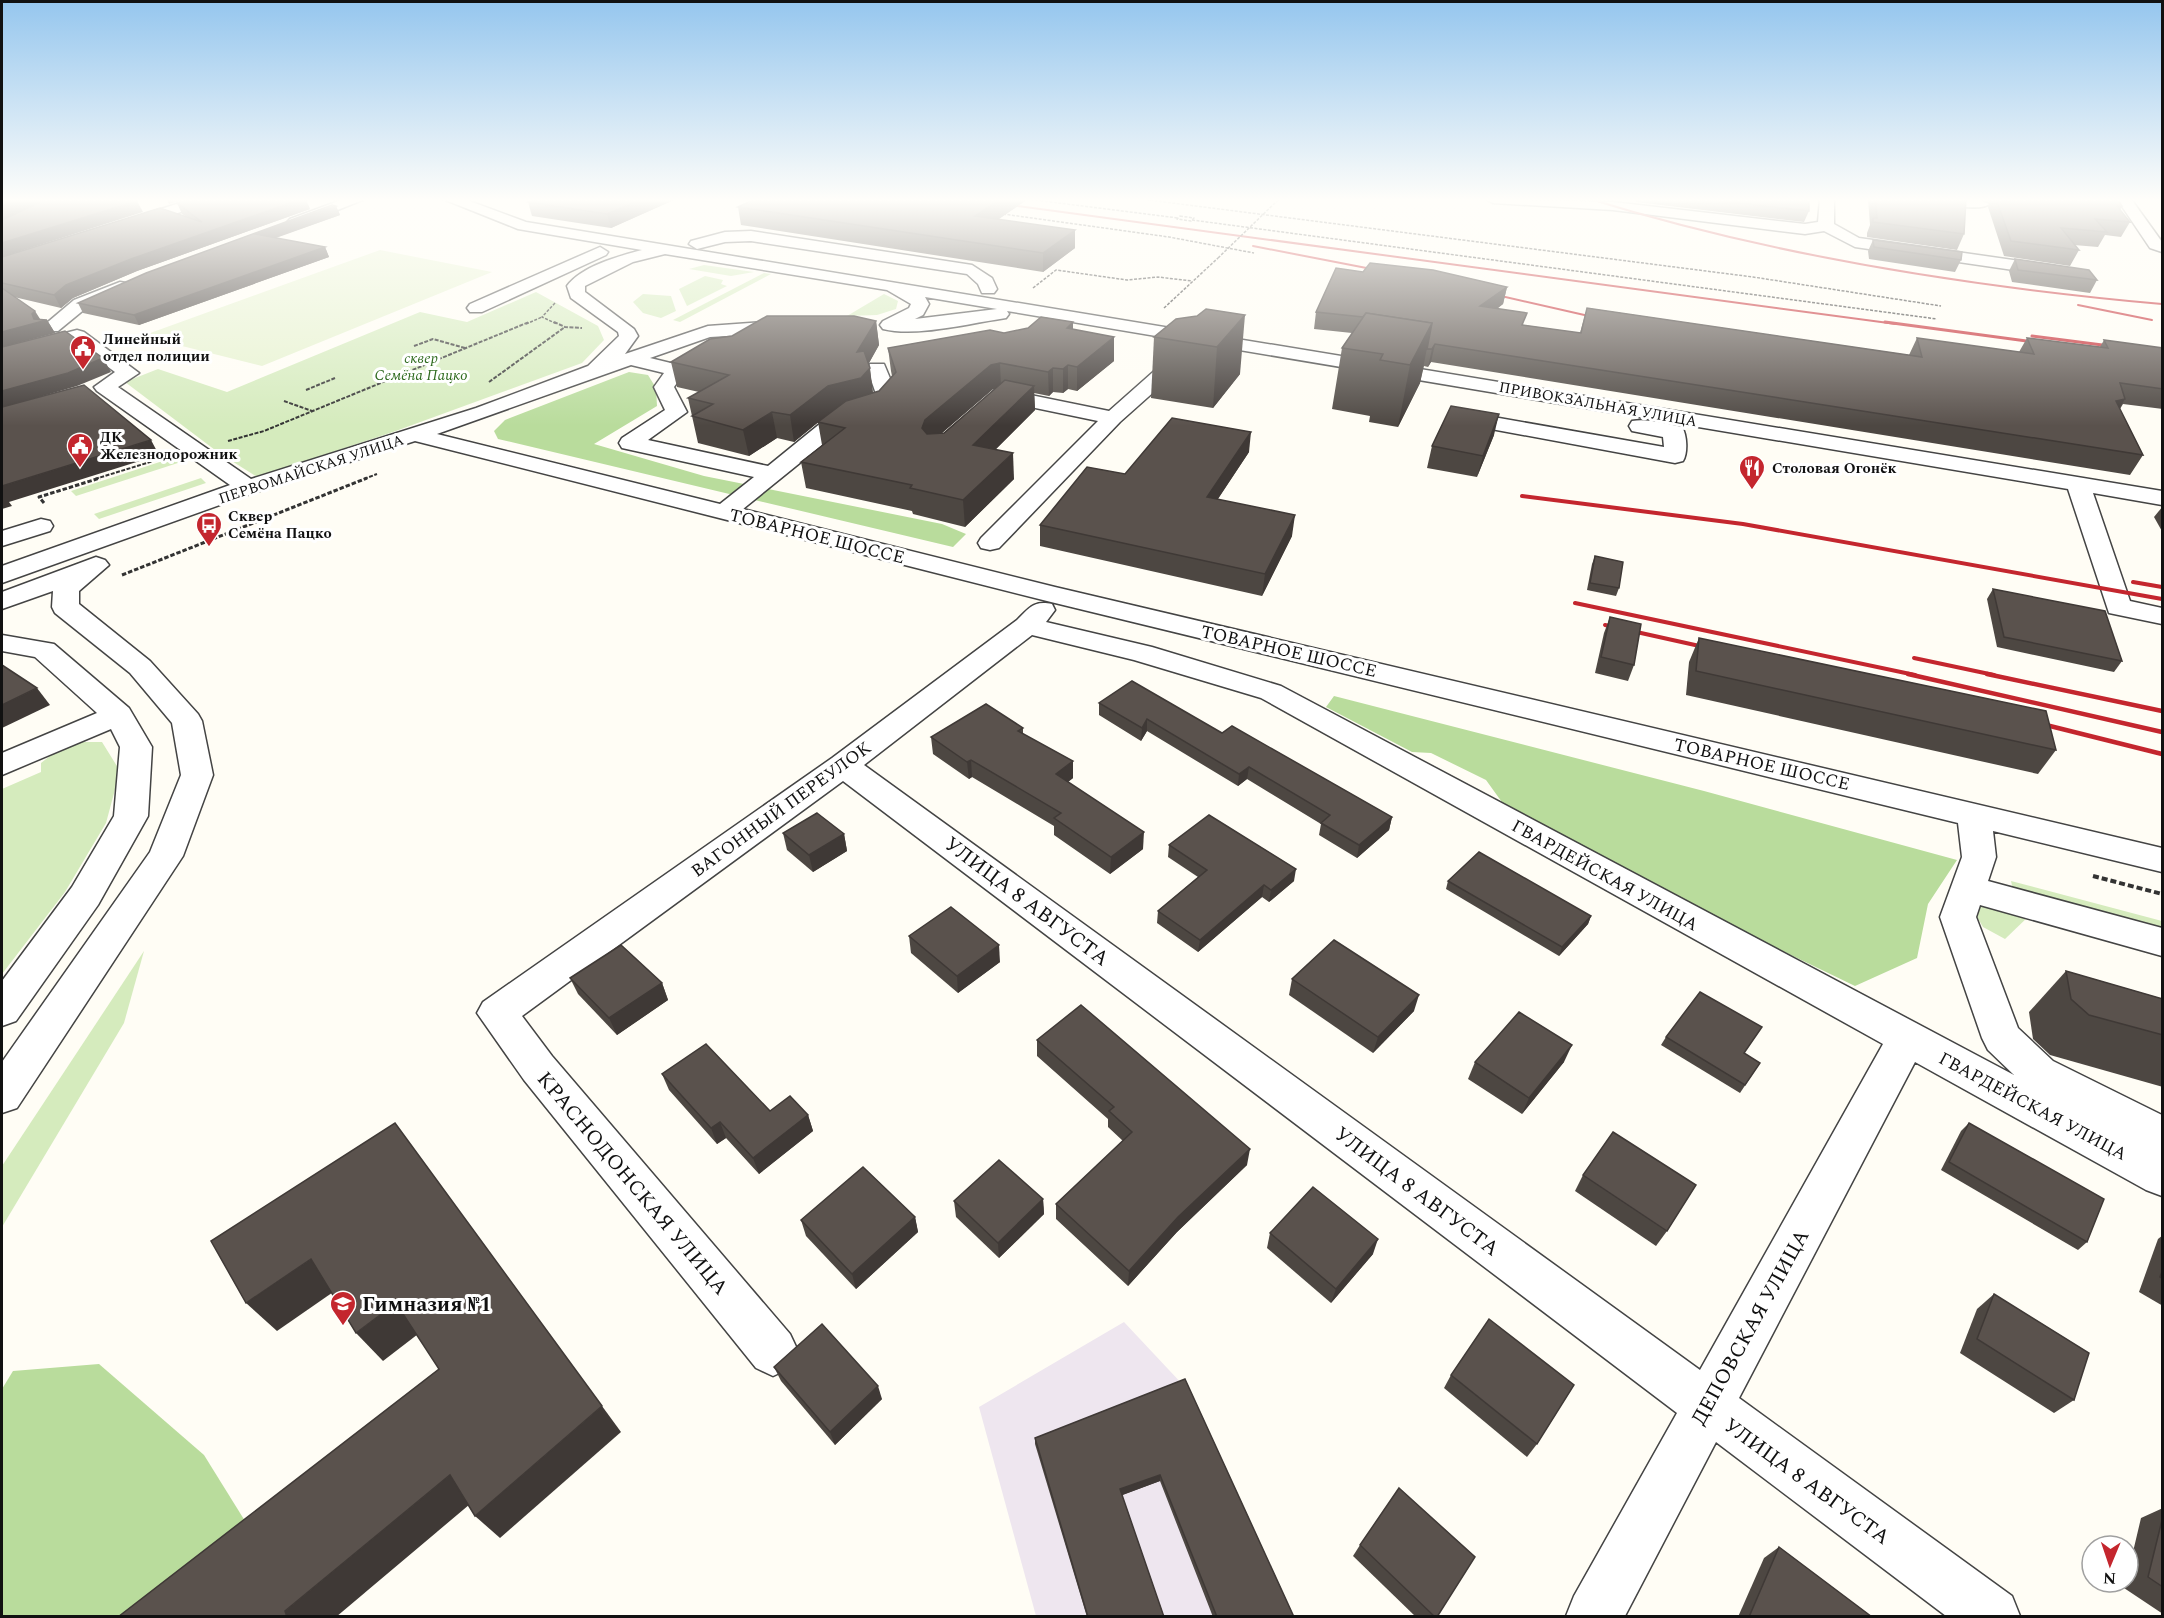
<svg xmlns="http://www.w3.org/2000/svg" width="2164" height="1618" viewBox="0 0 2164 1618" font-family="Spectral,serif">
	<style>
		.industrial { fill: #eee6ef }
		.green { fill: #d5ebbd }
		.forest { fill: #b9dc9c }
		.pitch { fill: #e6f2cf }
		.lines { fill: none; stroke-linecap: round; stroke-linejoin: round }
		.minor-casing { stroke: #444; stroke-width: 3 }
		.path-far3 { stroke: #333; stroke-width: 1.5; stroke-dasharray: 3 1.5; stroke-linecap: butt }
		.path-far2 { stroke: #333; stroke-width: 2; stroke-dasharray: 4 1.5; stroke-linecap: butt }
		.path-far1 { stroke: #333; stroke-width: 3; stroke-dasharray: 4.5 2; stroke-linecap: butt }
		.path { stroke: #333; stroke-width: 4; stroke-dasharray: 6 3; stroke-linecap: butt }
		.minor { fill: #fff; fill-rule: evenodd }
		.rail-far3 { stroke: #c4262e; stroke-width: 2 }
		.rail-far2 { stroke: #c4262e; stroke-width: 3 }
		.rail-far1 { stroke: #c4262e; stroke-width: 4 }
		.rail { stroke: #c4262e; stroke-width: 4.5 }
		.path-bridge { stroke: #333; stroke-width: 1.5; stroke-dasharray: 3 1.5; stroke-linecap: butt }
		.wall { fill: #4d4742; fill-rule: evenodd }
		.shaded-wall { fill: #3f3936 }
		.building { fill: #5a524d; stroke: #3f3936; stroke-width: 1.5 }
		.labels { text-anchor: middle; stroke-width: 6; stroke-linejoin: round; paint-order: stroke }
		.far-poi-label { font-size: 15px; font-weight: bold; fill: #111; stroke: #fff; text-anchor: start }
		.far-park-label { font-size: 15px; font-style: italic; fill: #2f6b1f; stroke: #fff }
		.far-street-label { font-size: 15px; fill: #111; stroke: #fff }
		.street-label { font-size: 18px; fill: #111; stroke: #fff }
		.near-street-label { font-size: 21px; fill: #111; stroke: #fff }
		.near-poi-label { font-size: 21px; font-weight: bold; fill: #111; stroke: #fff; text-anchor: start }
	</style>
	<rect width="100%" height="100%" fill="#fffdf5"/>
	<polygon class="industrial" points="1124,1322 1184,1386 1289,1616 1036,1616 979,1407"/>
	<g class="green">
		<polygon points="704,265 754,272 731,276 689,269"/>
		<polygon points="764,273 771,274 680,322 673,320"/>
		<polygon points="705,276 723,280 721,284 727,286 687,306 679,289"/>
		<polygon points="536,292 598,326 604,340 582,363 393,432 257,477 219,453 125,382 158,369 227,392 420,312 467,322"/>
		<polygon points="643,294 671,296 676,311 661,318 643,313 633,302"/>
		<polygon points="884,294 898,301 896,309 877,315 847,316"/>
		<polygon points="175,457 181,462 76,496 71,491"/>
		<polygon points="201,478 206,483 99,519 94,514"/>
		<polygon points="80,742 102,742 120,771 106,823 65,892 2,974 2,789 41,772 41,763 55,752"/>
		<polygon points="2011,881 2162,921 2162,929 2013,890"/>
		<polygon points="1982,905 2031,914 2005,939 1983,927 1974,912"/>
		<polygon points="144,951 124,1023 2,1227 2,1166"/>
	</g>
	<g class="forest">
		<polygon points="629,372 648,375 656,388 657,406 594,444 704,476 942,524 966,534 953,547 498,439 494,431 505,420"/>
		<polygon points="1334,696 1704,791 1957,860 1928,904 1917,958 1855,986 1517,823 1486,780 1431,753 1412,752 1326,707"/>
		<polygon points="99,1364 204,1455 245,1521 196,1616 2,1616 2,1389 13,1371"/>
	</g>
	<polygon class="pitch" points="380,250 492,272 262,366 142,336"/>
	<g class="lines">
		<defs>
			<g id="minor">
				<polygon points="192,199 214,199 212,202 131,228 121,228 118,225 121,222"/>
				<polygon points="344,199 365,199 295,227 287,222 290,219"/>
				<path d="M 443,199 L 464,199 L 526,222 L 2162,491 L 2162,505 L 2093,493 L 2130,601 L 2162,608 L 2162,624 L 2109,613 L 2068,489 L 1007,311 L 1009,314 L 1006,318 L 1000,319 C 966,324 916,337 883,329 L 880,325 L 883,321 L 909,308 L 911,304 L 887,290 L 665,254 L 633,262 L 585,286 L 585,292 L 634,329 L 638,336 L 625,354 L 708,326 L 791,320 L 800,326 L 791,332 L 710,337 L 650,358 L 683,366 L 686,370 L 674,387 L 687,412 L 648,440 L 768,466 L 832,414 L 866,406 L 876,394 L 867,368 L 870,364 L 884,364 L 897,395 L 880,414 L 848,424 L 743,509 L 1055,587 L 2162,848 L 2162,872 L 1993,831 L 1996,857 L 1988,881 L 2162,928 L 2162,956 L 1980,905 L 1976,917 L 2018,1028 L 2053,1061 L 2162,1115 L 2162,1196 L 2146,1190 L 1915,1062 L 1739,1398 L 2012,1596 L 2020,1616 L 1946,1616 L 1716,1442 L 1625,1616 L 1566,1616 L 1574,1596 L 1677,1413 L 843,781 L 522,1016 L 552,1056 L 790,1334 L 798,1351 L 790,1368 L 773,1376 L 756,1368 L 524,1080 L 477,1013 L 483,1002 L 832,758 L 1017,620 C 1029,608 1034,600 1052,604 L 1055,610 L 1046,622 L 1152,647 L 1281,686 L 2014,1075 L 1988,1050 L 1982,1038 L 1940,917 L 1962,857 L 1958,823 L 1055,603 L 415,441 L 256,492 L 2,583 L 2,566 L 230,485 L 97,391 L 94,387 L 115,372 L 74,342 L 2,361 L 2,349 L 77,330 L 84,332 L 139,373 L 118,387 L 251,479 L 476,408 L 588,366 L 619,336 L 618,332 L 571,298 L 567,286 C 582,266 619,256 642,250 L 518,229 ZM 925,297 L 997,309 L 915,319 L 923,315 L 929,304 ZM 631,365 L 664,373 L 654,387 L 665,410 L 622,438 L 619,443 L 622,448 L 754,477 L 720,504 L 437,434 ZM 1032,635 L 1134,660 L 1261,698 L 1883,1044 L 1700,1370 L 864,765 Z"/>
				<polygon points="1486,199 1613,202 1805,224 1818,222 1820,199 1834,199 1834,224 1859,238 2055,266 2063,271 2055,276 1855,247 1824,231 1805,234 1613,210 1493,203"/>
				<path d="M 1935,199 L 1977,199 L 1989,204 C 1983,211 1941,206 1935,199 Z"/>
				<polygon points="2117,199 2131,199 2162,242 2162,252 2150,248"/>
				<polygon points="751,231 972,265 992,278 997,289 994,293 982,293 978,284 967,274 751,241 725,242 697,249 689,244 691,241 725,232"/>
				<polygon points="600,247 608,252 606,255 482,312 470,312 467,308 470,304"/>
				<polygon points="120,282 126,283 129,287 126,291 86,308 58,331 44,331 42,327 74,300"/>
				<polygon points="1186,347 1196,353 1193,357 1120,422 999,548 990,550 981,548 978,543 981,538 1098,421 1006,402 994,408 987,406 984,402 994,391 1001,389 1109,411 1179,349"/>
				<path d="M 1499,418 L 1664,447 L 1663,437 L 1632,431 L 1629,426 L 1632,421 C 1647,418 1667,424 1682,427 C 1687,435 1688,453 1683,461 L 1675,463 L 1491,429 L 1488,424 L 1491,419 Z"/>
				<polygon points="41,519 50,521 53,526 50,531 2,546 2,531"/>
				<polygon points="96,557 105,560 109,565 79,591 79,604 150,661 198,714 202,721 213,775 183,856 17,1108 2,1113 2,1062 150,852 181,775 172,723 130,673 55,613 52,607 53,591 2,609 2,592"/>
				<polygon points="2,635 54,644 129,708 152,747 148,816 98,905 16,1021 2,1026 2,981 72,887 114,816 120,747 111,729 2,775 2,753 97,713 35,657 2,651"/>
			</g>
		</defs>
		<use href="#minor" class="minor-casing"/>
		<g class="path-far3">
			<polyline points="1027,199 1178,218"/>
			<polyline points="1141,199 1753,277 1941,306"/>
			<polyline points="1003,214 1169,237 1254,253"/>
			<polygon points="1180,216 1194,218 1191,221 1177,219"/>
			<polyline points="1192,220 1937,319"/>
			<polyline points="1033,288 1056,270 1127,280 1158,277 1192,281"/>
			<polyline points="555,303 542,317 557,324"/>
			<polyline points="1164,308 1218,258"/>
			<polyline points="526,324 542,317"/>
		</g>
		<g class="path-far2">
			<polyline points="554,322 565,327 582,328"/>
			<polyline points="414,346 433,339 465,348"/>
			<polyline points="489,382 565,327"/>
			<polyline points="306,390 335,378"/>
			<polyline points="284,401 312,411"/>
			<polyline points="228,441 264,431 529,322"/>
			<polyline points="95,479 163,458"/>
			<polyline points="364,479 377,474"/>
		</g>
		<g class="path-far1">
			<polyline points="44,503 39,497 100,478"/>
			<polyline points="122,575 367,478"/>
		</g>
		<polyline class="path" points="2093,876 2162,894"/>
		<use href="#minor" class="minor"/>
		<g class="rail-far3">
			<path d="M 1590,199 C 1773,256 1972,287 2162,304"/>
			<polyline points="1003,204 1896,324"/>
			<polyline points="1253,246 1382,271"/>
			<polyline points="1488,293 1602,319"/>
			<polyline points="2078,305 2152,320"/>
		</g>
		<g class="rail-far2">
			<polyline points="1885,322 2041,343"/>
			<polyline points="2032,336 2118,347"/>
		</g>
		<g class="rail-far1">
			<polyline points="1522,496 1743,524 2162,599"/>
			<polyline points="2133,582 2162,587"/>
			<polyline points="1575,603 1915,675"/>
			<polyline points="1605,625 1713,649"/>
			<polyline points="1914,658 1994,675"/>
		</g>
		<g class="rail">
			<polyline points="1908,674 2162,732"/>
			<polyline points="1987,674 2162,711"/>
			<polyline points="2034,722 2162,754"/>
		</g>
		<polyline class="path-bridge" points="1218,258 1279,199"/>
	</g>
	<g class="wall">
		<polygon points="535,199 676,199 611,228 532,216 528,202"/>
		<polygon points="755,199 1028,199 999,219 1075,248 1043,272 741,225 738,207"/>
		<polygon points="1637,199 1809,199 1809,211 1804,222 1636,202"/>
		<polygon points="1868,199 1966,199 1964,234 1957,250 1867,237 1867,233 1870,225"/>
		<polygon points="1985,199 2118,199 2122,206 2120,210 2130,222 2121,237 2105,235 2098,247 2074,245 2079,250 2070,266 2004,256 1988,207 1990,202"/>
		<polygon points="177,203 310,209 137,271 73,298 61,308 14,297 40,320 47,320 55,333 2,347 2,257 185,216 182,214"/>
		<polygon points="336,206 340,215 276,238 325,247 329,257 139,325 83,313 78,303"/>
		<polygon points="1873,240 1961,260 1955,272 1869,259 1868,251"/>
		<polygon points="2015,259 2097,280 2090,293 2012,282 2009,271"/>
		<polygon points="1363,272 1507,287 1503,304 1497,309 1524,325 1580,333 1587,308 1909,355 1917,338 2019,352 2027,338 2100,347 2104,340 2163,348 2163,409 2123,404 2120,409 2143,455 2130,475 1431,362 1428,367 1424,366 1420,383 1398,427 1369,422 1370,416 1332,409 1342,348 1352,333 1314,329 1316,312"/>
		<polygon points="1197,316 1240,374 1213,408 1151,398 1154,337"/>
		<path d="M 876,321 L 879,345 L 869,363 L 873,393 L 879,391 L 892,376 L 891,371 L 888,348 L 1004,333 L 1073,329 L 1114,361 L 1077,391 L 1068,389 L 1063,393 L 1053,392 L 1049,396 L 1034,393 L 1035,410 L 996,449 L 1014,479 L 965,527 L 913,514 L 912,511 L 806,488 L 801,462 L 822,445 L 818,422 L 794,442 L 777,438 L 749,456 L 698,443 L 688,398 L 699,392 L 677,387 L 671,362 ZM 993,389 L 995,389 L 944,433 L 942,433 Z"/>
		<polygon points="1494,435 1477,477 1427,468 1432,446"/>
		<polygon points="1249,452 1218,499 1292,536 1262,596 1040,546 1040,525 1125,474"/>
		<polygon points="2163,506 2163,533 2154,517"/>
		<polygon points="1595,556 1619,588 1616,596 1587,590 1592,564"/>
		<polygon points="1993,589 2122,661 2114,672 1997,647 1987,599"/>
		<polygon points="1610,617 1634,665 1628,681 1595,673 1604,633"/>
		<polygon points="1699,638 2056,750 2038,774 1686,695 1689,662"/>
		<polygon points="1099,703 1222,733 1392,817 1389,830 1357,858 1319,835 1321,824 1247,779 1238,786 1147,731 1141,741 1099,715"/>
		<polygon points="1023,728 1023,734 1073,778 1068,782 1143,849 1110,874 1054,835 1054,826 972,777 969,779 933,754 931,737"/>
		<polygon points="783,833 844,834 847,851 813,872 787,850"/>
		<polygon points="1169,845 1294,881 1269,902 1262,897 1198,952 1157,923 1158,911 1198,877 1168,857"/>
		<polygon points="1448,881 1591,916 1588,924 1559,956 1446,889"/>
		<polygon points="909,936 1000,962 958,993 911,953"/>
		<polygon points="2066,971 2163,999 2163,1087 2050,1055 2033,1039 2029,1012"/>
		<polygon points="570,978 662,983 668,1000 617,1035 578,994"/>
		<polygon points="1292,979 1414,1011 1373,1053 1289,995"/>
		<polygon points="1666,1037 1744,1053 1760,1063 1740,1093 1661,1045"/>
		<polygon points="1037,1040 1247,1165 1177,1232 1128,1286 1056,1219 1056,1204 1123,1141 1108,1127 1108,1119 1037,1056"/>
		<polygon points="1475,1062 1564,1062 1522,1114 1468,1079"/>
		<polygon points="662,1074 770,1111 808,1115 813,1131 759,1174 726,1138 717,1144 669,1090"/>
		<polygon points="1969,1123 2087,1242 2078,1250 1941,1170 1961,1131"/>
		<polygon points="1583,1175 1667,1231 1656,1246 1575,1191"/>
		<polygon points="1043,1199 1044,1214 999,1258 956,1217 954,1201"/>
		<polygon points="915,1217 918,1232 856,1289 806,1236 801,1220"/>
		<polygon points="1270,1233 1373,1254 1331,1303 1267,1248"/>
		<polygon points="2163,1235 2163,1306 2139,1292 2158,1239"/>
		<polygon points="1994,1294 2074,1400 2054,1413 1960,1353 1977,1309"/>
		<polygon points="774,1367 882,1399 835,1445 781,1381"/>
		<polygon points="1451,1375 1537,1444 1527,1457 1444,1388"/>
		<polygon points="1185,1379 1294,1617 1213,1617 1160,1481 1122,1495 1164,1617 1087,1617 1035,1444 1035,1438"/>
		<polygon points="2163,1508 2163,1614 2124,1588 2126,1582 2128,1582 2128,1573 2141,1518"/>
		<polygon points="1360,1545 1437,1617 1416,1617 1353,1556"/>
		<polygon points="1779,1547 1872,1617 1738,1617 1764,1558"/>
	</g>
	<g class="shaded-wall">
		<polygon points="17,199 48,199 2,220 2,206"/>
		<polygon points="167,199 185,199 169,204"/>
		<polygon points="302,199 306,199 310,209 137,271 73,298 61,308 54,295 66,285 131,259"/>
		<polygon points="642,199 676,199 611,228 607,214"/>
		<polygon points="1001,199 1028,199 976,234 975,216"/>
		<polygon points="137,201 143,212 2,257 2,243"/>
		<polygon points="336,206 340,215 260,243 255,234"/>
		<polygon points="1075,230 1075,248 1043,272 1043,253"/>
		<polygon points="325,247 329,257 139,325 134,315"/>
		<polygon points="1507,287 1503,304 1476,323 1480,306"/>
		<polygon points="35,311 42,322 47,320 55,333 2,347 2,332 32,314"/>
		<polygon points="1245,315 1240,374 1213,408 1217,347"/>
		<polygon points="876,321 879,345 861,377 857,352"/>
		<polygon points="1073,322 1073,345 1067,328"/>
		<polygon points="1432,323 1420,383 1398,427 1410,365"/>
		<polygon points="1114,337 1114,361 1077,391 1077,367"/>
		<polygon points="1435,344 1431,362 1428,367 1432,349"/>
		<polygon points="103,358 111,372 77,386 2,408 2,391"/>
		<polygon points="1000,363 1001,387 993,389 928,445 922,428 925,420 991,365"/>
		<polygon points="1068,365 1068,389 1063,393 1063,369"/>
		<polygon points="870,368 873,394 831,412 794,442 790,415 828,386"/>
		<polygon points="1053,368 1053,392 1049,396 1048,372"/>
		<polygon points="1034,386 1035,410 975,470 973,445"/>
		<polygon points="2125,399 2114,418 2116,401"/>
		<polygon points="772,412 777,438 749,456 743,430"/>
		<polygon points="1499,414 1494,435 1477,477 1483,456"/>
		<polygon points="1251,432 1249,452 1205,518 1207,497"/>
		<polygon points="151,440 159,455 9,502 12,506 2,509 2,486"/>
		<polygon points="1013,453 1014,479 965,527 963,500"/>
		<polygon points="1295,515 1292,536 1262,596 1265,574"/>
		<polygon points="37,688 50,705 2,728 2,705"/>
		<polygon points="1147,719 1147,731 1141,741 1142,728"/>
		<polygon points="971,760 972,777 969,779 967,762"/>
		<polygon points="1073,761 1073,778 1056,791 1056,774"/>
		<polygon points="1249,767 1247,779 1238,786 1239,774"/>
		<polygon points="1392,817 1389,830 1357,858 1359,845"/>
		<polygon points="1144,832 1143,849 1110,874 1111,857"/>
		<polygon points="844,834 847,851 813,872 809,855"/>
		<polygon points="1296,869 1294,881 1269,902 1271,890"/>
		<polygon points="1264,885 1262,897 1198,952 1200,940"/>
		<polygon points="1591,916 1588,924 1559,956 1562,947"/>
		<polygon points="999,945 1000,962 958,993 957,976"/>
		<polygon points="662,983 668,1000 617,1035 609,1018"/>
		<polygon points="1419,995 1414,1011 1373,1053 1378,1037"/>
		<polygon points="1572,1045 1564,1062 1522,1114 1529,1098"/>
		<polygon points="808,1115 813,1131 759,1174 753,1158"/>
		<polygon points="720,1122 726,1138 717,1144 711,1128"/>
		<polygon points="1250,1149 1247,1165 1177,1232 1128,1286 1129,1271 1178,1217"/>
		<polygon points="1043,1199 1044,1214 999,1258 998,1243"/>
		<polygon points="915,1217 918,1232 856,1289 852,1274"/>
		<polygon points="1378,1239 1373,1254 1331,1303 1336,1289"/>
		<polygon points="311,1259 339,1288 277,1331 246,1303"/>
		<polygon points="396,1303 422,1331 383,1361 356,1333"/>
		<polygon points="878,1386 882,1399 835,1445 830,1432"/>
		<polygon points="602,1406 621,1432 500,1538 475,1516"/>
		<polygon points="450,1475 476,1499 336,1617 287,1617 285,1611"/>
		<polygon points="1160,1475 1160,1481 1120,1496 1120,1489"/>
	</g>
	<g class="building">
		<polygon points="2,199 17,199 2,206"/>
		<polygon points="47,199 131,199 137,201 2,243 2,220"/>
		<polygon points="189,199 302,199 131,259 66,285 54,295 2,283 2,257 160,208 202,222 177,203"/>
		<polygon points="535,199 642,199 607,214 528,202"/>
		<polygon points="755,199 1001,199 975,216 1075,230 1043,253 738,207"/>
		<polygon points="1704,199 1809,199 1809,211"/>
		<polygon points="1875,199 1966,199 1964,234 1873,222 1873,218 1877,218"/>
		<polygon points="1996,199 2118,199 2122,206 2117,206 2130,222 2095,219 2107,232 2061,228 2079,250 2011,241"/>
		<polygon points="332,205 336,206 255,234 325,247 134,315 78,303 146,273"/>
		<polygon points="1873,240 1962,252 1961,260 1874,247"/>
		<polygon points="2015,259 2089,270 2097,280 2018,270"/>
		<polygon points="1370,263 1433,270 1507,287 1480,306 1527,313 1522,325 1581,333 1587,308 1922,357 1917,338 2034,354 2027,338 2108,348 2104,340 2163,348 2163,389 2120,383 2125,399 2116,401 2143,455 1435,344 1432,349 1427,349 1432,323 1366,313 1363,317 1316,312 1336,268 1363,272"/>
		<polygon points="2,288 35,311 32,314 34,319 47,320 2,332"/>
		<polygon points="1206,309 1245,315 1217,347 1154,337 1176,319 1197,316"/>
		<polygon points="1366,313 1432,323 1410,365 1380,360 1383,354 1342,348"/>
		<polygon points="767,316 854,316 876,321 857,352 864,351 870,368 861,378 828,386 790,415 772,412 743,430 692,416 713,404 688,398 729,375 671,362 710,339 732,336"/>
		<polygon points="1041,317 1073,322 1067,328 1114,337 1077,367 1068,365 1063,369 1053,368 1048,372 1000,363 991,365 925,420 922,428 927,434 944,433 1005,380 1034,386 973,445 1013,453 963,500 910,488 912,485 801,462 845,428 818,422 846,401 879,391 896,372 888,348 990,330 1004,333 1028,328"/>
		<polygon points="65,331 103,358 68,373 2,391 2,347"/>
		<polygon points="84,385 151,440 2,486 2,407"/>
		<polygon points="1451,406 1499,414 1483,456 1432,446"/>
		<polygon points="1172,418 1251,432 1207,497 1295,515 1265,574 1040,525 1087,467 1125,474"/>
		<polygon points="1595,556 1623,562 1619,588 1590,583"/>
		<polygon points="1993,589 2105,611 2122,661 2004,637"/>
		<polygon points="1610,617 1641,624 1634,665 1601,657"/>
		<polygon points="1699,638 2046,711 2056,750 1696,671"/>
		<polygon points="2,665 37,688 2,705"/>
		<polygon points="1132,681 1222,733 1232,726 1392,817 1359,845 1321,823 1330,815 1249,767 1239,774 1147,719 1142,728 1099,703"/>
		<polygon points="986,704 1023,728 1018,731 1073,761 1056,774 1144,832 1111,857 1054,818 1061,813 971,760 967,762 931,737"/>
		<polygon points="817,813 844,834 809,855 783,833"/>
		<polygon points="1209,815 1296,869 1271,890 1264,885 1200,940 1158,911 1207,870 1169,845"/>
		<polygon points="1479,852 1591,916 1562,947 1448,881"/>
		<polygon points="951,907 999,945 957,976 909,936"/>
		<polygon points="1334,940 1419,995 1378,1037 1292,979"/>
		<polygon points="621,945 662,983 609,1018 570,978"/>
		<polygon points="2066,971 2163,999 2163,1035 2089,1015 2071,999"/>
		<polygon points="1700,992 1762,1027 1744,1053 1760,1063 1745,1085 1666,1037"/>
		<polygon points="1081,1005 1250,1149 1178,1217 1129,1271 1056,1204 1132,1132 1109,1111 1114,1107 1037,1040"/>
		<polygon points="1519,1012 1572,1045 1529,1098 1475,1062"/>
		<polygon points="706,1044 770,1111 790,1096 808,1115 753,1158 720,1122 711,1128 662,1074"/>
		<polygon points="395,1123 602,1406 475,1516 450,1475 285,1611 287,1617 118,1617 439,1369 396,1303 356,1333 311,1259 246,1303 211,1241"/>
		<polygon points="1969,1123 2104,1199 2087,1242 1949,1162"/>
		<polygon points="1613,1132 1696,1185 1667,1231 1583,1175"/>
		<polygon points="999,1160 1043,1199 998,1243 954,1201"/>
		<polygon points="863,1167 915,1217 852,1274 801,1220"/>
		<polygon points="1313,1187 1378,1239 1336,1289 1270,1233"/>
		<polygon points="2163,1269 2163,1279 2160,1277"/>
		<polygon points="1994,1294 2089,1353 2074,1400 1977,1339"/>
		<polygon points="1489,1319 1574,1385 1537,1444 1451,1375"/>
		<polygon points="822,1324 878,1386 830,1432 774,1367"/>
		<polygon points="1185,1379 1294,1617 1217,1617 1160,1475 1120,1489 1164,1617 1088,1617 1035,1438"/>
		<polygon points="1399,1488 1475,1557 1437,1617 1435,1617 1360,1545"/>
		<polygon points="2163,1516 2163,1587 2148,1577"/>
		<polygon points="1779,1547 1872,1617 1749,1617"/>
	</g>
	<linearGradient id="sky" x2="0" y2="1"><stop stop-color="#95c6ee"/><stop offset="0.47" stop-color="#fffefa"/><stop offset="1" stop-color="#fffefa" stop-opacity="0"/></linearGradient>
	<rect width="2164" height="426" fill="url(#sky)"/>
	<defs>
		<symbol id="civic-pin" viewBox="-11 -11 22 30"><path d="M0 17L-7.5 6A9.5 9.5 0 1 1 7.5 6Z" fill="#c4262e" stroke="#fff"/><path d="M-.6-6.5H3V-4.5H.6V-3L4-1V1h2V6H-6V1h2V-1L-.6-3ZM-1.2 2.5V6h2.4V2.5Z" fill="#fff"/></symbol>
		<symbol id="restaurant-pin" viewBox="-11 -11 22 30"><path d="M0 17L-7.5 6A9.5 9.5 0 1 1 7.5 6Z" fill="#c4262e" stroke="#fff"/><path d="M-5-6h1v4h1v-4h1v4h1v-4h1v5L-1.5 .5V6h-2V.5L-5-1ZM5-6V6H3V1.5H1.5Q1.5-4 5-6Z" fill="#fff"/></symbol>
		<symbol id="bus-pin" viewBox="-11 -11 22 30"><path d="M0 17L-7.5 6A9.5 9.5 0 1 1 7.5 6Z" fill="#c4262e" stroke="#fff"/><path d="M-5-6H5V4H4V6H2V4H-2V6H-4V4H-5ZM-3.5-4V0h7V-4ZM-3.5 1.2v1.5H-2V1.2ZM2 1.2v1.5H3.5V1.2Z" fill="#fff"/></symbol>
		<symbol id="school-pin" viewBox="-11 -11 22 30"><path d="M0 17L-7.5 6A9.5 9.5 0 1 1 7.5 6Z" fill="#c4262e" stroke="#fff"/><path d="M0-5L7-2L0 1L-7-2ZM-4 1L0 2.5L4 1V4Q0 6-4 4Z" fill="#fff"/></symbol>
	</defs>
	<g fill-rule="evenodd">
		<use href="#civic-pin" x="68" y="333" width="30" height="40"/>
		<use href="#civic-pin" x="65" y="431" width="30" height="40"/>
		<use href="#restaurant-pin" x="1737" y="453" width="30" height="40"/>
		<use href="#bus-pin" x="194" y="510" width="30" height="40"/>
		<use href="#school-pin" x="328" y="1289" width="30" height="40"/>
	</g>
	<g class="labels">
		<g class="far-poi-label">
			<text x="103" y="344">Линейный<tspan x="103" dy="17">отдел полиции</tspan></text>
			<text x="100" y="442">ДК<tspan x="100" dy="17">Железнодорожник</tspan></text>
			<text x="1772" y="473">Столовая Огонёк</text>
			<text x="228" y="521">Сквер<tspan x="228" dy="17">Семёна Пацко</tspan></text>
		</g>
		<g class="far-park-label">
			<text x="421" y="363">сквер<tspan x="421" dy="17">Семёна Пацко</tspan></text>
		</g>
		<g class="far-street-label">
			<text transform="translate(1598 404) rotate(10)" y="5">ПРИВОКЗАЛЬНАЯ УЛИЦА</text>
			<text transform="translate(311 469) rotate(-18)" y="5">ПЕРВОМАЙСКАЯ УЛИЦА</text>
		</g>
		<g class="street-label">
			<text transform="translate(817 536) rotate(14)" y="6">ТОВАРНОЕ ШОССЕ</text>
			<text transform="translate(1289 651) rotate(13)" y="6">ТОВАРНОЕ ШОССЕ</text>
			<text transform="translate(1762 764) rotate(13)" y="6">ТОВАРНОЕ ШОССЕ</text>
			<text transform="translate(781 809) rotate(-36)" y="6">ВАГОННЫЙ ПЕРЕУЛОК</text>
			<text transform="translate(1605 875) rotate(29)" y="6">ГВАРДЕЙСКАЯ УЛИЦА</text>
			<text transform="translate(2033 1106) rotate(28)" y="6">ГВАРДЕЙСКАЯ УЛИЦА</text>
		</g>
		<g class="near-street-label">
			<text transform="translate(1027 901) rotate(37)" y="7">УЛИЦА 8 АВГУСТА</text>
			<text transform="translate(633 1183) rotate(50)" y="7">КРАСНОДОНСКАЯ УЛИЦА</text>
			<text transform="translate(1417 1191) rotate(37)" y="7">УЛИЦА 8 АВГУСТА</text>
			<text transform="translate(1750 1327) rotate(-61)" y="7">ДЕПОВСКАЯ УЛИЦА</text>
			<text transform="translate(1807 1481) rotate(36)" y="7">УЛИЦА 8 АВГУСТА</text>
		</g>
		<g class="near-poi-label">
			<text x="362" y="1311">Гимназия №1</text>
		</g>
	</g>
	<rect width="2164" height="1618" fill="none" stroke="#111111" stroke-width="6"/>
	<g transform="translate(2110 1564) rotate(182)"><circle r="28" fill="#ffffff" stroke="#a0a0a0" stroke-width="1.5"/>
	<path d="M0-4.5L10 22L0 15L-10 22Z" fill="#c4262e"/>
	<text y="-9" font-size="16" font-weight="bold" text-anchor="middle" fill="#111111">N</text>
	</g>
</svg>
